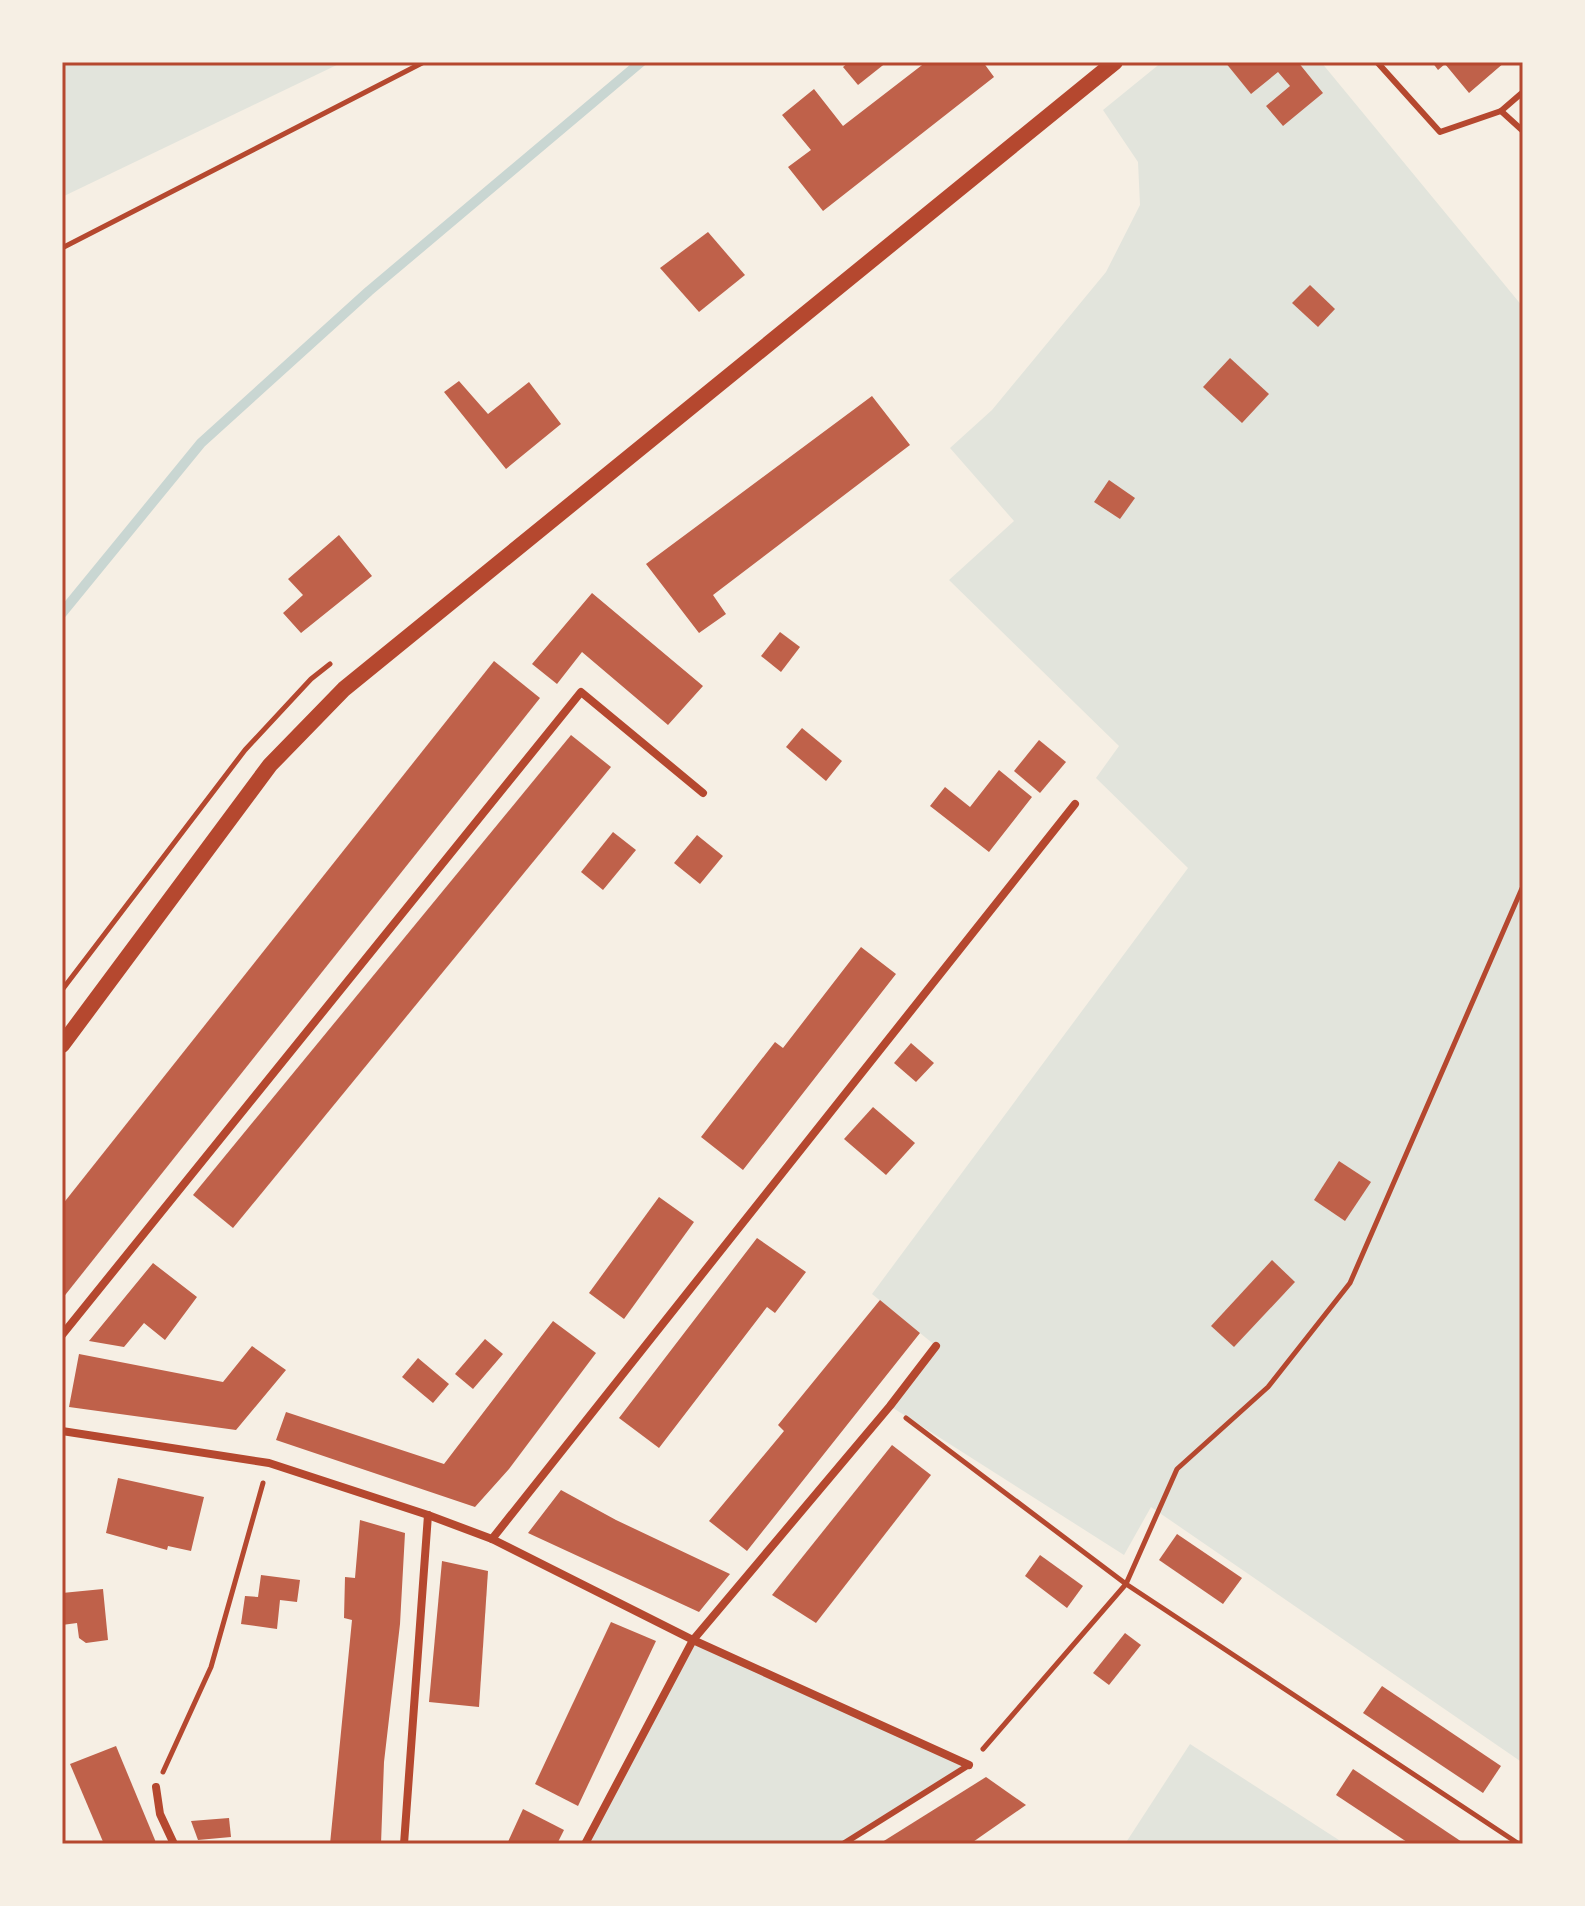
<svg xmlns="http://www.w3.org/2000/svg" width="1585" height="1906" viewBox="0 0 1585 1906" font-family="Montserrat,sans-serif">
	<style>
		.green { fill: #e2e4dc }
		.lines { fill: none; stroke-linecap: round; stroke-linejoin: round }
		.stream { stroke: #c9d6d2; stroke-width: 10 }
		.building { fill: #bf614a }
		.path { stroke: #b5482f; stroke-width: 5 }
		.service { stroke: #b5482f; stroke-width: 6 }
		.minor { stroke: #b5482f; stroke-width: 8 }
		.secondary { stroke: #b5482f; stroke-width: 16 }
		.neatline { fill: none; stroke: #b5482f; stroke-width: 3 }
	</style>
	<rect width="100%" height="100%" fill="#f6efe4"/>
	<g class="green">
		<polygon points="62,62 343,62 62,197"/>
		<polygon points="1162,62 1321,62 1523,307 1523,1763 1151,1507 1124,1555 890,1406 936,1346 872,1294 1188,868 1096,778 1119,746 949,580 1014,521 950,448 992,410 1106,272 1140,205 1138,162 1103,110"/>
		<polygon points="693,1640 969,1765 843,1844 585,1844"/>
		<polygon points="1190,1744 1345,1844 1125,1844"/>
	</g>
	<g class="lines">
		<polyline class="stream" points="62,613 201,443 369,291 641,62"/>
	</g>
	<g class="building">
		<polygon points="849,62 887,62 858,85 843,67"/>
		<polygon points="926,62 983,62 994,77 823,211 788,167 811,150 782,115 814,89 843,126"/>
		<polygon points="1225,62 1298,62 1323,93 1283,126 1266,106 1290,86 1278,72 1251,94"/>
		<polygon points="1432,62 1505,62 1469,93 1445,64 1438,70"/>
		<polygon points="708,232 745,275 699,312 660,268"/>
		<polygon points="1310,285 1335,309 1318,327 1292,303"/>
		<polygon points="1230,358 1269,394 1242,423 1203,387"/>
		<polygon points="459,381 488,414 529,382 561,424 506,469 444,392"/>
		<polygon points="872,396 910,445 713,595 726,614 699,633 646,564"/>
		<polygon points="1109,480 1135,498 1120,519 1094,502"/>
		<polygon points="339,535 372,576 301,633 283,613 303,595 288,579"/>
		<polygon points="592,593 703,686 668,725 582,652 557,684 532,664"/>
		<polygon points="780,632 800,647 781,672 761,656"/>
		<polygon points="494,661 540,698 62,1299 62,1205"/>
		<polygon points="802,728 842,761 826,781 786,747"/>
		<polygon points="571,735 611,767 233,1228 193,1195"/>
		<polygon points="1039,740 1066,762 1040,793 1014,771"/>
		<polygon points="999,770 1032,797 989,852 930,806 945,787 970,807"/>
		<polygon points="613,832 636,850 603,890 581,872"/>
		<polygon points="697,835 723,856 700,884 674,863"/>
		<polygon points="861,947 896,974 743,1170 701,1137 775,1042 783,1048"/>
		<polygon points="911,1043 934,1063 916,1082 894,1063"/>
		<polygon points="873,1107 915,1143 886,1175 844,1139"/>
		<polygon points="1339,1161 1371,1182 1345,1221 1314,1200"/>
		<polygon points="659,1197 694,1222 624,1319 589,1293"/>
		<polygon points="757,1238 806,1272 775,1313 767,1307 659,1448 619,1418"/>
		<polygon points="1272,1260 1295,1282 1234,1347 1211,1326"/>
		<polygon points="153,1263 197,1297 165,1340 144,1323 124,1347 89,1341"/>
		<polygon points="880,1300 920,1333 747,1551 709,1521 784,1431 778,1425"/>
		<polygon points="553,1321 596,1353 509,1469 475,1507 276,1440 286,1412 444,1464"/>
		<polygon points="485,1339 503,1354 473,1389 455,1374"/>
		<polygon points="252,1346 286,1370 236,1430 69,1407 79,1354 223,1382"/>
		<polygon points="418,1358 449,1384 433,1403 402,1377"/>
		<polygon points="892,1445 931,1475 816,1623 772,1595"/>
		<polygon points="118,1478 204,1497 191,1551 168,1546 167,1550 106,1533"/>
		<polygon points="561,1490 616,1520 730,1574 699,1612 528,1533"/>
		<polygon points="360,1520 405,1533 400,1624 384,1762 381,1844 330,1844 352,1620 344,1618 345,1577 355,1578"/>
		<polygon points="1177,1534 1242,1578 1223,1604 1159,1560"/>
		<polygon points="1040,1555 1083,1586 1067,1608 1025,1576"/>
		<polygon points="442,1561 488,1571 479,1707 429,1702"/>
		<polygon points="261,1575 300,1580 297,1602 280,1600 277,1629 241,1624 245,1596 258,1597"/>
		<polygon points="103,1589 108,1640 86,1643 79,1638 77,1623 62,1625 62,1593"/>
		<polygon points="611,1622 656,1641 578,1806 535,1784"/>
		<polygon points="1125,1633 1141,1645 1109,1685 1093,1673"/>
		<polygon points="1382,1686 1501,1766 1483,1793 1363,1713"/>
		<polygon points="116,1746 155,1840 156,1844 104,1844 70,1764"/>
		<polygon points="1353,1769 1465,1844 1410,1844 1336,1795"/>
		<polygon points="986,1777 1026,1805 970,1844 879,1844"/>
		<polygon points="523,1809 564,1830 557,1844 507,1844"/>
		<polygon points="229,1818 231,1837 198,1840 191,1821"/>
	</g>
	<g class="lines">
		<g class="path">
			<polyline points="62,248 424,62"/>
			<polyline points="62,990 245,750 311,679 330,664"/>
			<polyline points="906,1418 1126,1584 1519,1844"/>
			<polyline points="983,1749 1126,1584 1177,1469 1268,1387 1350,1283 1523,886"/>
			<polyline points="163,1772 211,1667 263,1483"/>
		</g>
		<g class="service">
			<polyline points="1377,62 1440,132 1501,111 1523,131"/>
			<polyline points="1501,111 1523,92"/>
			<polyline points="843,1844 969,1765"/>
		</g>
		<g class="minor">
			<polyline points="62,1335 581,692 703,793"/>
			<polyline points="62,1431 269,1463 428,1515 492,1539 693,1640 969,1765"/>
			<polyline points="492,1539 1075,804"/>
			<polyline points="156,1787 160,1814 174,1844"/>
			<polyline points="404,1844 428,1515"/>
			<polyline points="585,1844 693,1640 890,1406 936,1346"/>
		</g>
		<polyline class="secondary" points="62,1045 270,765 344,689 1115,62"/>
	</g>
	<rect width="1585" height="1906" fill="none" stroke="#f6efe4" stroke-width="128"/>
	<rect x="64" y="64" width="1457" height="1778" class="neatline"/>
</svg>
